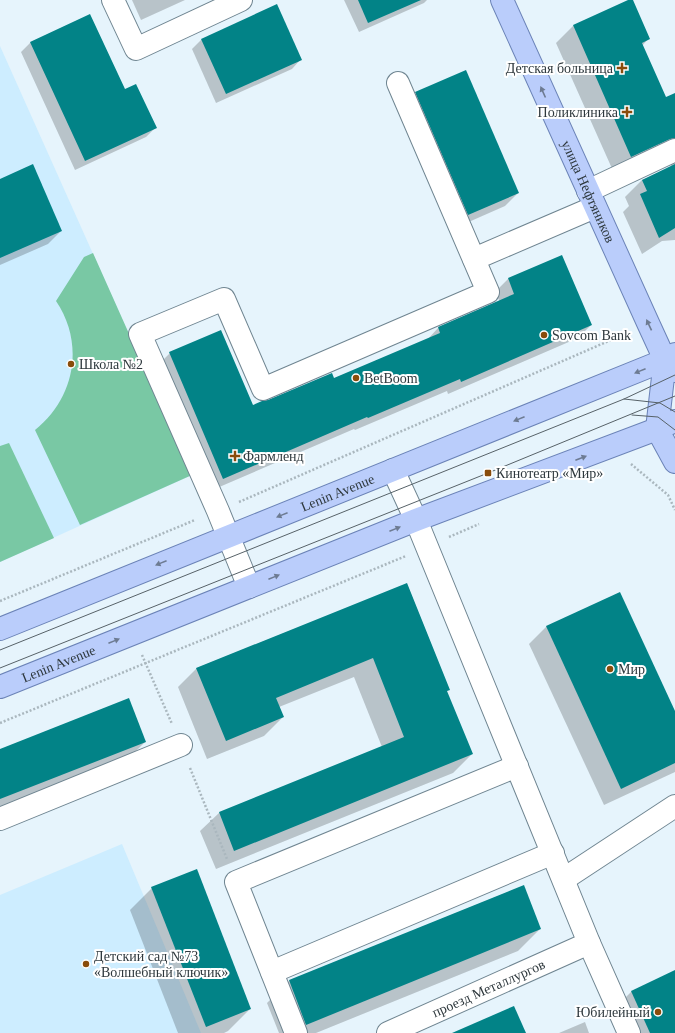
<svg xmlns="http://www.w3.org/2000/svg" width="675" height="1033" viewBox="0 0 675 1033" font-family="'Times New Roman',serif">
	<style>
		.built { fill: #cdedff }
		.forest { fill: #79c8a4 }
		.shadow { fill: #0003 }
		.building { fill: #028387 }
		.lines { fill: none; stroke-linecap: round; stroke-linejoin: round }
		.minor-casing { stroke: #6f8591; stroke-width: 24 }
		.major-casing { stroke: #6b83b7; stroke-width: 24 }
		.path { stroke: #aab7be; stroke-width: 2.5; stroke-dasharray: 2 2; stroke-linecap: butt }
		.minor { stroke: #fff; stroke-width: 22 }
		.major { stroke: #bacdfb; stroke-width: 22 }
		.tram { stroke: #576268; stroke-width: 1 }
		.oneway { fill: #6d7b92 }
		.poi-dot { fill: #894c0b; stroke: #fff; stroke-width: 1.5 }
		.labels { text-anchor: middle; stroke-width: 4; stroke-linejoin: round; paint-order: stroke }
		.poi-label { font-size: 14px; fill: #2e383d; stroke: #fff; text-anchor: start }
		.street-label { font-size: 14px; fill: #2e383d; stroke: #fff }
	</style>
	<rect width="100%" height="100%" fill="#e6f4fc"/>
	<g class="built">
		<polygon points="0,46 192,475 0,562"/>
		<polygon points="122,844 201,1033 0,1033 0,895"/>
	</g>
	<g class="forest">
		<path d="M 93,253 L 192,475 L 80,525 L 35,430 C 75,398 85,344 56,301 L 84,257 Z"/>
		<polygon points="9,443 54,538 0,562 0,446"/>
	</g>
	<g class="shadow">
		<polygon points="132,0 185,0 141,20"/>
		<polygon points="344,0 427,0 424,3 359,32"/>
		<polygon points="630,0 632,0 649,38 642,46 665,98 675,101 675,240 662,241 642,254 623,212 629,206 625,197 642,180 671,167 670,162 614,173 556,43 573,26"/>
		<polygon points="90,16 124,90 155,128 146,137 75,170 21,52 30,43"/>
		<polygon points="201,40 301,59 292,69 216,103 192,49"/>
		<polygon points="416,93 518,193 505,206 455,228 403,106"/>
		<polygon points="0,180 61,231 48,244 0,265"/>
		<polygon points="561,256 591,325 578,338 448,394 447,391 355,430 354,429 210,491 157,366 170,353 253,406 333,379 427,340 438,328 500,302 495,292 508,279"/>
		<polygon points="407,584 449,689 446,692 472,754 453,773 216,869 200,831 219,813 382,747 354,677 279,707 283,717 264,736 207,759 178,687 197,668"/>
		<polygon points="619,593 675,713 675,772 604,805 529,644 546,627"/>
		<polygon points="145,742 128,759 0,809 0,750"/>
		<polygon points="523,886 540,929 518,951 316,1033 279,1033 267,1003 289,981"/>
		<polygon points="152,888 250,1009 228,1031 224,1033 178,1033 130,910"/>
		<polygon points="675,972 675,1033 637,1033 622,1001 631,992"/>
		<polygon points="585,1022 589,1033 559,1033"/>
	</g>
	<g class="building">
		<polygon points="358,0 421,0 368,23"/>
		<polygon points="628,0 633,0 650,39 642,43 666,97 675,93 675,138 670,139 631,157 573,25"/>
		<polygon points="277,4 302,60 226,94 201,39"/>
		<polygon points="90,14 125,89 136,84 157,128 85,161 30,42"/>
		<polygon points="466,70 519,193 468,215 415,92"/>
		<polygon points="33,164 62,231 0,258 0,179"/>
		<polygon points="675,164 675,228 659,238 640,194 647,191 642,180"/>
		<polygon points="562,255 592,325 461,382 460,379 368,418 367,417 223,479 169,352 221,330 253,405 262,401 268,400 332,373 334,378 440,333 438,327 514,294 508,278"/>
		<polygon points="407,583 450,690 447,691 473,754 234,851 219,812 404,737 373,658 276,698 284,717 226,741 196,668"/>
		<polygon points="620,592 675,711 675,763 621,789 546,626"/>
		<polygon points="129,698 146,742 0,799 0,749"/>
		<polygon points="197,869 251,1009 206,1027 151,887"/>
		<polygon points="524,885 541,929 306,1025 289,980"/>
		<polygon points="675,970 675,1033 650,1033 631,991"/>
		<polygon points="514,1006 526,1033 452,1033"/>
	</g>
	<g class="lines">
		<defs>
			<g id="minor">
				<polyline points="113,0 136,49 241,0"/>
				<polyline points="588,191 675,150"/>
				<polyline points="474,259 595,207"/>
				<polyline points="393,470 416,520 589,943 629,1033"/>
				<polyline points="249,587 218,511 140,334 224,299 263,389 488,292 398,83"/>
				<polyline points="0,819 181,745"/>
				<polyline points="564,879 675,806"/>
				<polyline points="272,972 553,853"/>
				<polyline points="296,1033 236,882 517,766"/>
				<path id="s1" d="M 388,1033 L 589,943"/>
			</g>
			<g id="major">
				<path id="s2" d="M 502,0 L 648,323 L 665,360 L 675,371"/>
				<polyline points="665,360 657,429 675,462"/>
				<path id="s3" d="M 0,629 L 665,360 L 675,354"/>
				<path id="s4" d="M 0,687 L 416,520 L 657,429 L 675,421"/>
			</g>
		</defs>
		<use href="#minor" class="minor-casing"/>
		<use href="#major" class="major-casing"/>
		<g class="path">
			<polyline points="631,464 668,495 675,510"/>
			<polyline points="239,502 627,333"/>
			<polyline points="449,537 479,524"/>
			<polyline points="0,601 195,520"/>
			<polyline points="142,655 172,724"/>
			<polyline points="0,723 406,556"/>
			<polyline points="190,768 227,859"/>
		</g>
		<use href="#minor" class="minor"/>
		<use href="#major" class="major"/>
		<g class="tram">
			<polyline points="624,399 660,403 675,412"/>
			<polyline points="632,415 658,417 675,430"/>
			<polyline points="0,650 624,399 675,375"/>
			<polyline points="0,668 488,473 675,396"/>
		</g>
	</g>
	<defs><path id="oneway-solid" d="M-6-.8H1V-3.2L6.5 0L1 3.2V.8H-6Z"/></defs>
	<g class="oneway">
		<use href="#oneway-solid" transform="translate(543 92) rotate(-114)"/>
		<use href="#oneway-solid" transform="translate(649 325) rotate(-115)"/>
		<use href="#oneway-solid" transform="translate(640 371) rotate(158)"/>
		<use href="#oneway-solid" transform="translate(519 419) rotate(158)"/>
		<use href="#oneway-solid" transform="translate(581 458) rotate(-21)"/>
		<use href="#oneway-solid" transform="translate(282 515) rotate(158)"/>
		<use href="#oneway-solid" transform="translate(395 529) rotate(-22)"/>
		<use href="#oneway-solid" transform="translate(161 563) rotate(158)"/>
		<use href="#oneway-solid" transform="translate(274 577) rotate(-22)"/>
		<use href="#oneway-solid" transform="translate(114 641) rotate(-22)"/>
	</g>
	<g class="poi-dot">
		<path d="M620 62h4v4h4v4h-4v4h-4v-4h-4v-4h4z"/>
		<path d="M625 106h4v4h4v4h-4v4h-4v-4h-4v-4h4z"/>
		<circle cx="544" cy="335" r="4"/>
		<circle cx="71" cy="364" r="4"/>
		<circle cx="356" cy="378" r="4"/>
		<path d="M233 450h4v4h4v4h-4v4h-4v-4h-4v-4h4z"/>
		<rect x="484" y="469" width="8" height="8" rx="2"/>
		<circle cx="610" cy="669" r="4"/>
		<circle cx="86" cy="964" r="4"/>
		<circle cx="658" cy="1012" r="4"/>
	</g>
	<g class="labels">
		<g class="poi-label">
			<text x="613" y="73" text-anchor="end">Детская больница</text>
			<text x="618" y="117" text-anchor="end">Поликлиника</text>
			<text x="552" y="340">Sovcom Bank</text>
			<text x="79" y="369">Школа №2</text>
			<text x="364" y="383">BetBoom</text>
			<text x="243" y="461">Фармленд</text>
			<text x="496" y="478">Кинотеатр «Мир»</text>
			<text x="618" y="674">Мир</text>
			<text x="94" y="961">Детский сад №73<tspan x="94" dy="16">«Волшебный ключик»</tspan></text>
			<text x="650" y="1017" text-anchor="end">Юбилейный</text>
		</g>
		<g class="street-label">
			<text dy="5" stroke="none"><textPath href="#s2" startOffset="210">улица Нефтяников</textPath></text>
			<text dy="5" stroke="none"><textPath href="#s3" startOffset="364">Lenin Avenue</textPath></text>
			<text dy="5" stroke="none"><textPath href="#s4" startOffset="63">Lenin Avenue</textPath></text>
			<text dy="5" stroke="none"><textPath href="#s1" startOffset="110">проезд Металлургов</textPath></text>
		</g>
	</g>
</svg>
